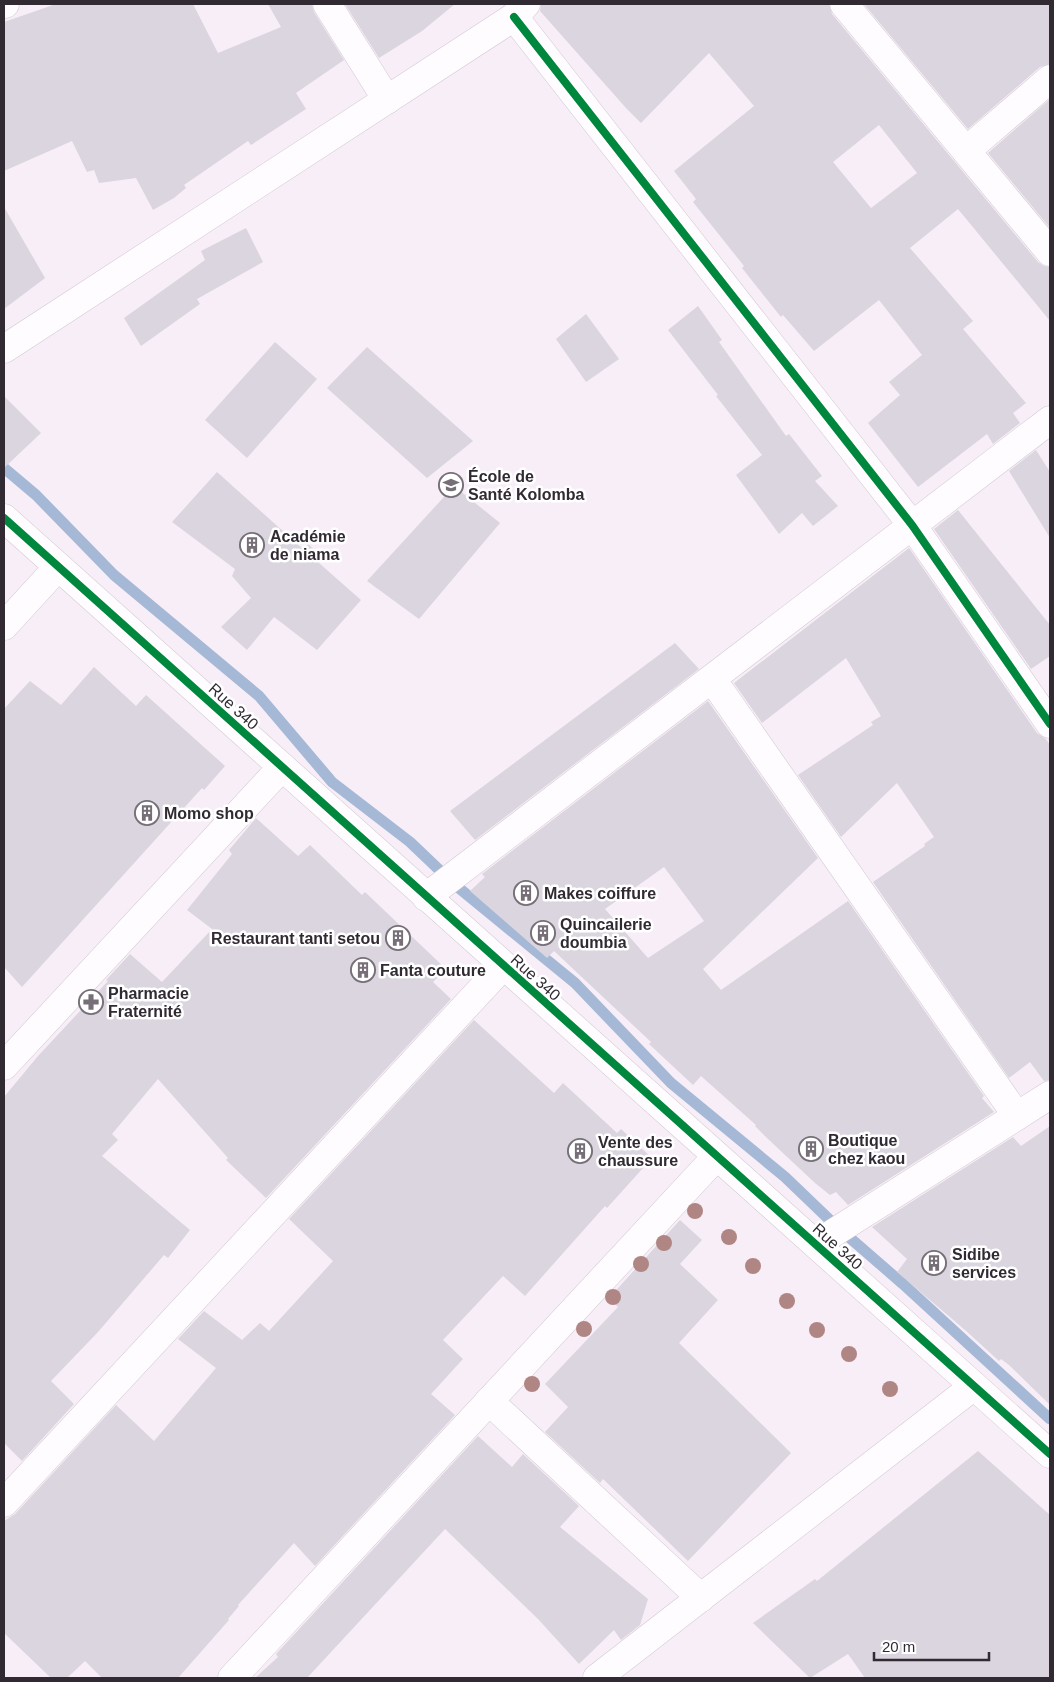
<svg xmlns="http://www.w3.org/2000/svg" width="1054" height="1682" viewBox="0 0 1054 1682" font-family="Arial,sans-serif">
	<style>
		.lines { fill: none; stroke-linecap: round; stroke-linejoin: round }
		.stream { stroke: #a5b8d6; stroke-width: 11 }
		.building { fill: #dad5df; fill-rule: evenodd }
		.street-casing { stroke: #d1c9d1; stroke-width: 29 }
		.secondary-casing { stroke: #d1c9d1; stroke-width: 29 }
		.street { stroke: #fefcfe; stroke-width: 28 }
		.secondary { stroke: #fefcfe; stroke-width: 28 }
		.cycleway-casing { stroke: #fff; stroke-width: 11 }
		.cycleway { stroke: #00873e; stroke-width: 8 }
		.tree { fill: #af8683 }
		.labels { text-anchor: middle; stroke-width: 5; stroke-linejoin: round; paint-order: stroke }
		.poi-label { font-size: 16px; font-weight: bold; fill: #312a32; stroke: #fff; text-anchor: start }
		.street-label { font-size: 16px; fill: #312a32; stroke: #fff }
	</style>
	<rect width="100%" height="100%" fill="#f8eef8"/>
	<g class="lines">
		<polyline class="stream" points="4,468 36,495 114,575 259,696 332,782 410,842 454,884 575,983 671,1083 785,1177 835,1225 903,1284 1050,1419"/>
	</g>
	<g class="building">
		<polygon points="56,4 193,4 218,53 281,27 268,4 312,4 314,12 344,60 296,93 306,109 251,145 248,141 184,185 186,188 174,198 153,210 136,178 99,183 94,170 87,172 72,141 4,171 4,22"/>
		<polygon points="345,4 455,4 422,31 379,58"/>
		<path d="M 541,4 L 829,4 L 832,14 L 1038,262 L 1044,266 L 1050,267 L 1050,321 L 958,209 L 910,248 L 973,321 L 963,329 L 1026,403 L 1013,413 L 1020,423 L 993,444 L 987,434 L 918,487 L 868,423 L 900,395 L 889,382 L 922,355 L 879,300 L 814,351 L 783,315 L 781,317 L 742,268 L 744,266 L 693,202 L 696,199 L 674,171 L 754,106 L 709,53 L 641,123 L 626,108 L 540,11 ZM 879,125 L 917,173 L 871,208 L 833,162 Z"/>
		<polygon points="864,4 1050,4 1050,64 1040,67 968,129"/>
		<polygon points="1050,99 1050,228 988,153"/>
		<polygon points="4,207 45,278 4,309"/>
		<polygon points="246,228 263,262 197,299 200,304 141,346 124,318 205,260 201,251"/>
		<polygon points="698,306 722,340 719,342 786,436 789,434 822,476 815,481 838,506 813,526 802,513 779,534 736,475 762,455 716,396 718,395 668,330"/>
		<polygon points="586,314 619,359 586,382 556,339"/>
		<polygon points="275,342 317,379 247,458 205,420"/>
		<polygon points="367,347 473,441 427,478 327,388"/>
		<polygon points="4,396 41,433 4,468"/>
		<polygon points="1036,450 1050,472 1050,538 1009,471"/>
		<polygon points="217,472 303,549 308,544 324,558 319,563 361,600 317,650 274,617 247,650 221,627 251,598 232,576 235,569 172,522"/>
		<polygon points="454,486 500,523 419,619 367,581"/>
		<polygon points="958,510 1050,625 1050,656 1031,669 934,529"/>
		<polygon points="909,548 1037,733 1046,739 1050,745 1050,1080 1044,1081 1030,1062 1009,1078 873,882 925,846 924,844 934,837 897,783 841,837 798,775 873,725 871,722 881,716 846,658 762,723 734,683"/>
		<polygon points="675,643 699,669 475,840 450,811"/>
		<polygon points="94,667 136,706 146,695 225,766 204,790 202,788 22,987 4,967 4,709 30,681 61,705"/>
		<path d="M 708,701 L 818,858 L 703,969 L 721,990 L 848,901 L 984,1096 L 982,1098 L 994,1112 L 848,1205 L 836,1192 L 830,1195 L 815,1183 L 768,1139 L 755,1126 L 756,1125 L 701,1076 L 693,1085 L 649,1044 L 651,1042 L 554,951 L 547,958 L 470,891 L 485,877 L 482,874 ZM 664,867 L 704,921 L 648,958 L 605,909 Z"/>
		<polygon points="256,818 298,856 310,845 362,895 365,892 446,969 433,982 451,999 266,1198 226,1160 228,1158 158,1079 112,1134 118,1140 102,1156 190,1230 168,1258 164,1255 98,1332 51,1381 74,1404 22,1461 4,1443 4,1097 38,1056 108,981 106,980 130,954 162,982 212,929 187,910 232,854 229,850"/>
		<polygon points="474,1020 554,1093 563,1083 617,1133 621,1129 652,1158 607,1208 605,1206 525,1296 503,1276 443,1340 463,1359 431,1394 455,1415 315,1566 294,1543 238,1605 239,1606 228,1619 229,1620 178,1678 102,1678 85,1661 67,1678 51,1678 4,1633 4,1521 15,1514 116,1405 154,1441 216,1368 178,1339 204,1311 242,1340 260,1323 269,1331 333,1261 289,1219"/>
		<polygon points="1050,1126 1050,1405 1009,1365 1001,1359 999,1361 965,1330 897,1272 907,1259 872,1227 1013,1137 1021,1146"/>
		<polygon points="680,1220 702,1240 680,1264 718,1300 679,1343 791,1453 688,1561 603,1479 600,1483 545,1432 568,1407 545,1384 618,1307 609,1298"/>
		<polygon points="478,1436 512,1467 523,1454 579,1506 560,1527 648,1599 640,1625 621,1640 614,1630 579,1664 538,1619 445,1529 307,1678 255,1678 278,1657 276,1654"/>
		<polygon points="978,1451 1050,1515 1050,1678 865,1678 848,1654 810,1678 753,1623 815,1579 817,1581"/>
	</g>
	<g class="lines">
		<defs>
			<g id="street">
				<polyline points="4,4 5,4"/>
				<polyline points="327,4 387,100"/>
				<polyline points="844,4 1050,252"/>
				<polyline points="514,17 912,525 1050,724"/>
				<polyline points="966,151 1050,79"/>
				<polyline points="4,349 514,17 526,4"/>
				<polyline points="4,626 58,567"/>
				<polyline points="712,679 1017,1116"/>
				<polyline points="426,897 1050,420"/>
				<polyline points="4,1066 282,767"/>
				<polyline points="816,1244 1050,1095"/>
				<polyline points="489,1401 701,1598"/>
				<polyline points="4,1503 503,966"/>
				<polyline points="232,1678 716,1157"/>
				<polyline points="597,1678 974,1386"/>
			</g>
			<polyline id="secondary" points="4,518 1050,1454"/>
		</defs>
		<use href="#street" class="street-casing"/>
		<use href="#secondary" class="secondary-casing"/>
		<use href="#street" class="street"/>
		<use href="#secondary" class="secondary"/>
		<defs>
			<g id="cycleway">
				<polyline points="514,17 912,525 1050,724"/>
				<polyline points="4,518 1050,1454"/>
			</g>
		</defs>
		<use href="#cycleway" class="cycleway-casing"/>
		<use href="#cycleway" class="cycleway"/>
	</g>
	<g class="tree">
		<circle cx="695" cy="1211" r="8"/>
		<circle cx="729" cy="1237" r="8"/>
		<circle cx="664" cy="1243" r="8"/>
		<circle cx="641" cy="1264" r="8"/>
		<circle cx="753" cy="1266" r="8"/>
		<circle cx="613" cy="1297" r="8"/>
		<circle cx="787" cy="1301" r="8"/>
		<circle cx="584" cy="1329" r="8"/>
		<circle cx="817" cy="1330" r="8"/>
		<circle cx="849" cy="1354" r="8"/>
		<circle cx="532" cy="1384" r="8"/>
		<circle cx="890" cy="1389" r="8"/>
	</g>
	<defs>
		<symbol id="school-ring" viewBox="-11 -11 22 22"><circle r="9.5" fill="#fff" stroke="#776f77" stroke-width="1.5"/><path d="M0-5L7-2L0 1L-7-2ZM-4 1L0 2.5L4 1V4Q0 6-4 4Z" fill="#776f77"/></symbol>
		<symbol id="building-ring" viewBox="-11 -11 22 22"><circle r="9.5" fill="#fff" stroke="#776f77" stroke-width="1.5"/><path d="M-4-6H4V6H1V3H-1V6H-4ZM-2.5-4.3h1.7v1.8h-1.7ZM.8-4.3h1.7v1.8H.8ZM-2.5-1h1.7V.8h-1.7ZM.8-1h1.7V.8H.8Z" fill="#776f77"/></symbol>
		<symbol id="pharmacy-ring" viewBox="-11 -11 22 22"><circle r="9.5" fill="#fff" stroke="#776f77" stroke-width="1.5"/><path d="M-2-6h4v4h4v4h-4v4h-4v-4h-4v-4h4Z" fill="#776f77"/></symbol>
	</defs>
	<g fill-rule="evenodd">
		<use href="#school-ring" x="437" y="471" width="28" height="28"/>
		<use href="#building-ring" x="238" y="531" width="28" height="28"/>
		<use href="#building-ring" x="133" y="799" width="28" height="28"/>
		<use href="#building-ring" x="512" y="879" width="28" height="28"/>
		<use href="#building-ring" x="529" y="919" width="28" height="28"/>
		<use href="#building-ring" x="384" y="924" width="28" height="28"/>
		<use href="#building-ring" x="349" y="956" width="28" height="28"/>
		<use href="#pharmacy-ring" x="77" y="988" width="28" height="28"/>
		<use href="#building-ring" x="797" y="1135" width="28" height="28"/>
		<use href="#building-ring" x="566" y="1137" width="28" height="28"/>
		<use href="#building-ring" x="920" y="1249" width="28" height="28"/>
	</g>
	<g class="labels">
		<g class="poi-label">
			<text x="468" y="482">École de<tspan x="468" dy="18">Santé Kolomba</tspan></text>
			<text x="270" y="542">Académie<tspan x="270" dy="18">de niama</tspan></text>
			<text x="164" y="819">Momo shop</text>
			<text x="544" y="899">Makes coiffure</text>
			<text x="560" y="930">Quincailerie<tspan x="560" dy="18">doumbia</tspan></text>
			<text x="380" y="944" text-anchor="end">Restaurant tanti setou</text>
			<text x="380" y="976">Fanta couture</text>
			<text x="108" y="999">Pharmacie<tspan x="108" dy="18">Fraternité</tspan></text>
			<text x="828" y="1146">Boutique<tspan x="828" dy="18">chez kaou</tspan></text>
			<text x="598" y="1148">Vente des<tspan x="598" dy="18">chaussure</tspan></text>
			<text x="952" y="1260">Sidibe<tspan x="952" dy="18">services</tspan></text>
		</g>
		<g class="street-label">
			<text transform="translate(234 706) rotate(42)" y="6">Rue 340</text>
			<text transform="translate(536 977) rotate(42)" y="6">Rue 340</text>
			<text transform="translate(838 1246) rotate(42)" y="6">Rue 340</text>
		</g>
	</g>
	<rect width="1054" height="1682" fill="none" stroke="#312a32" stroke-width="10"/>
	<path d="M874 1652v8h115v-8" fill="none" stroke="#312a32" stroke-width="2.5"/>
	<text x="882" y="1652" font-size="15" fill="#312a32" stroke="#ffffff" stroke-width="4" paint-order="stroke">20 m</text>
</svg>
